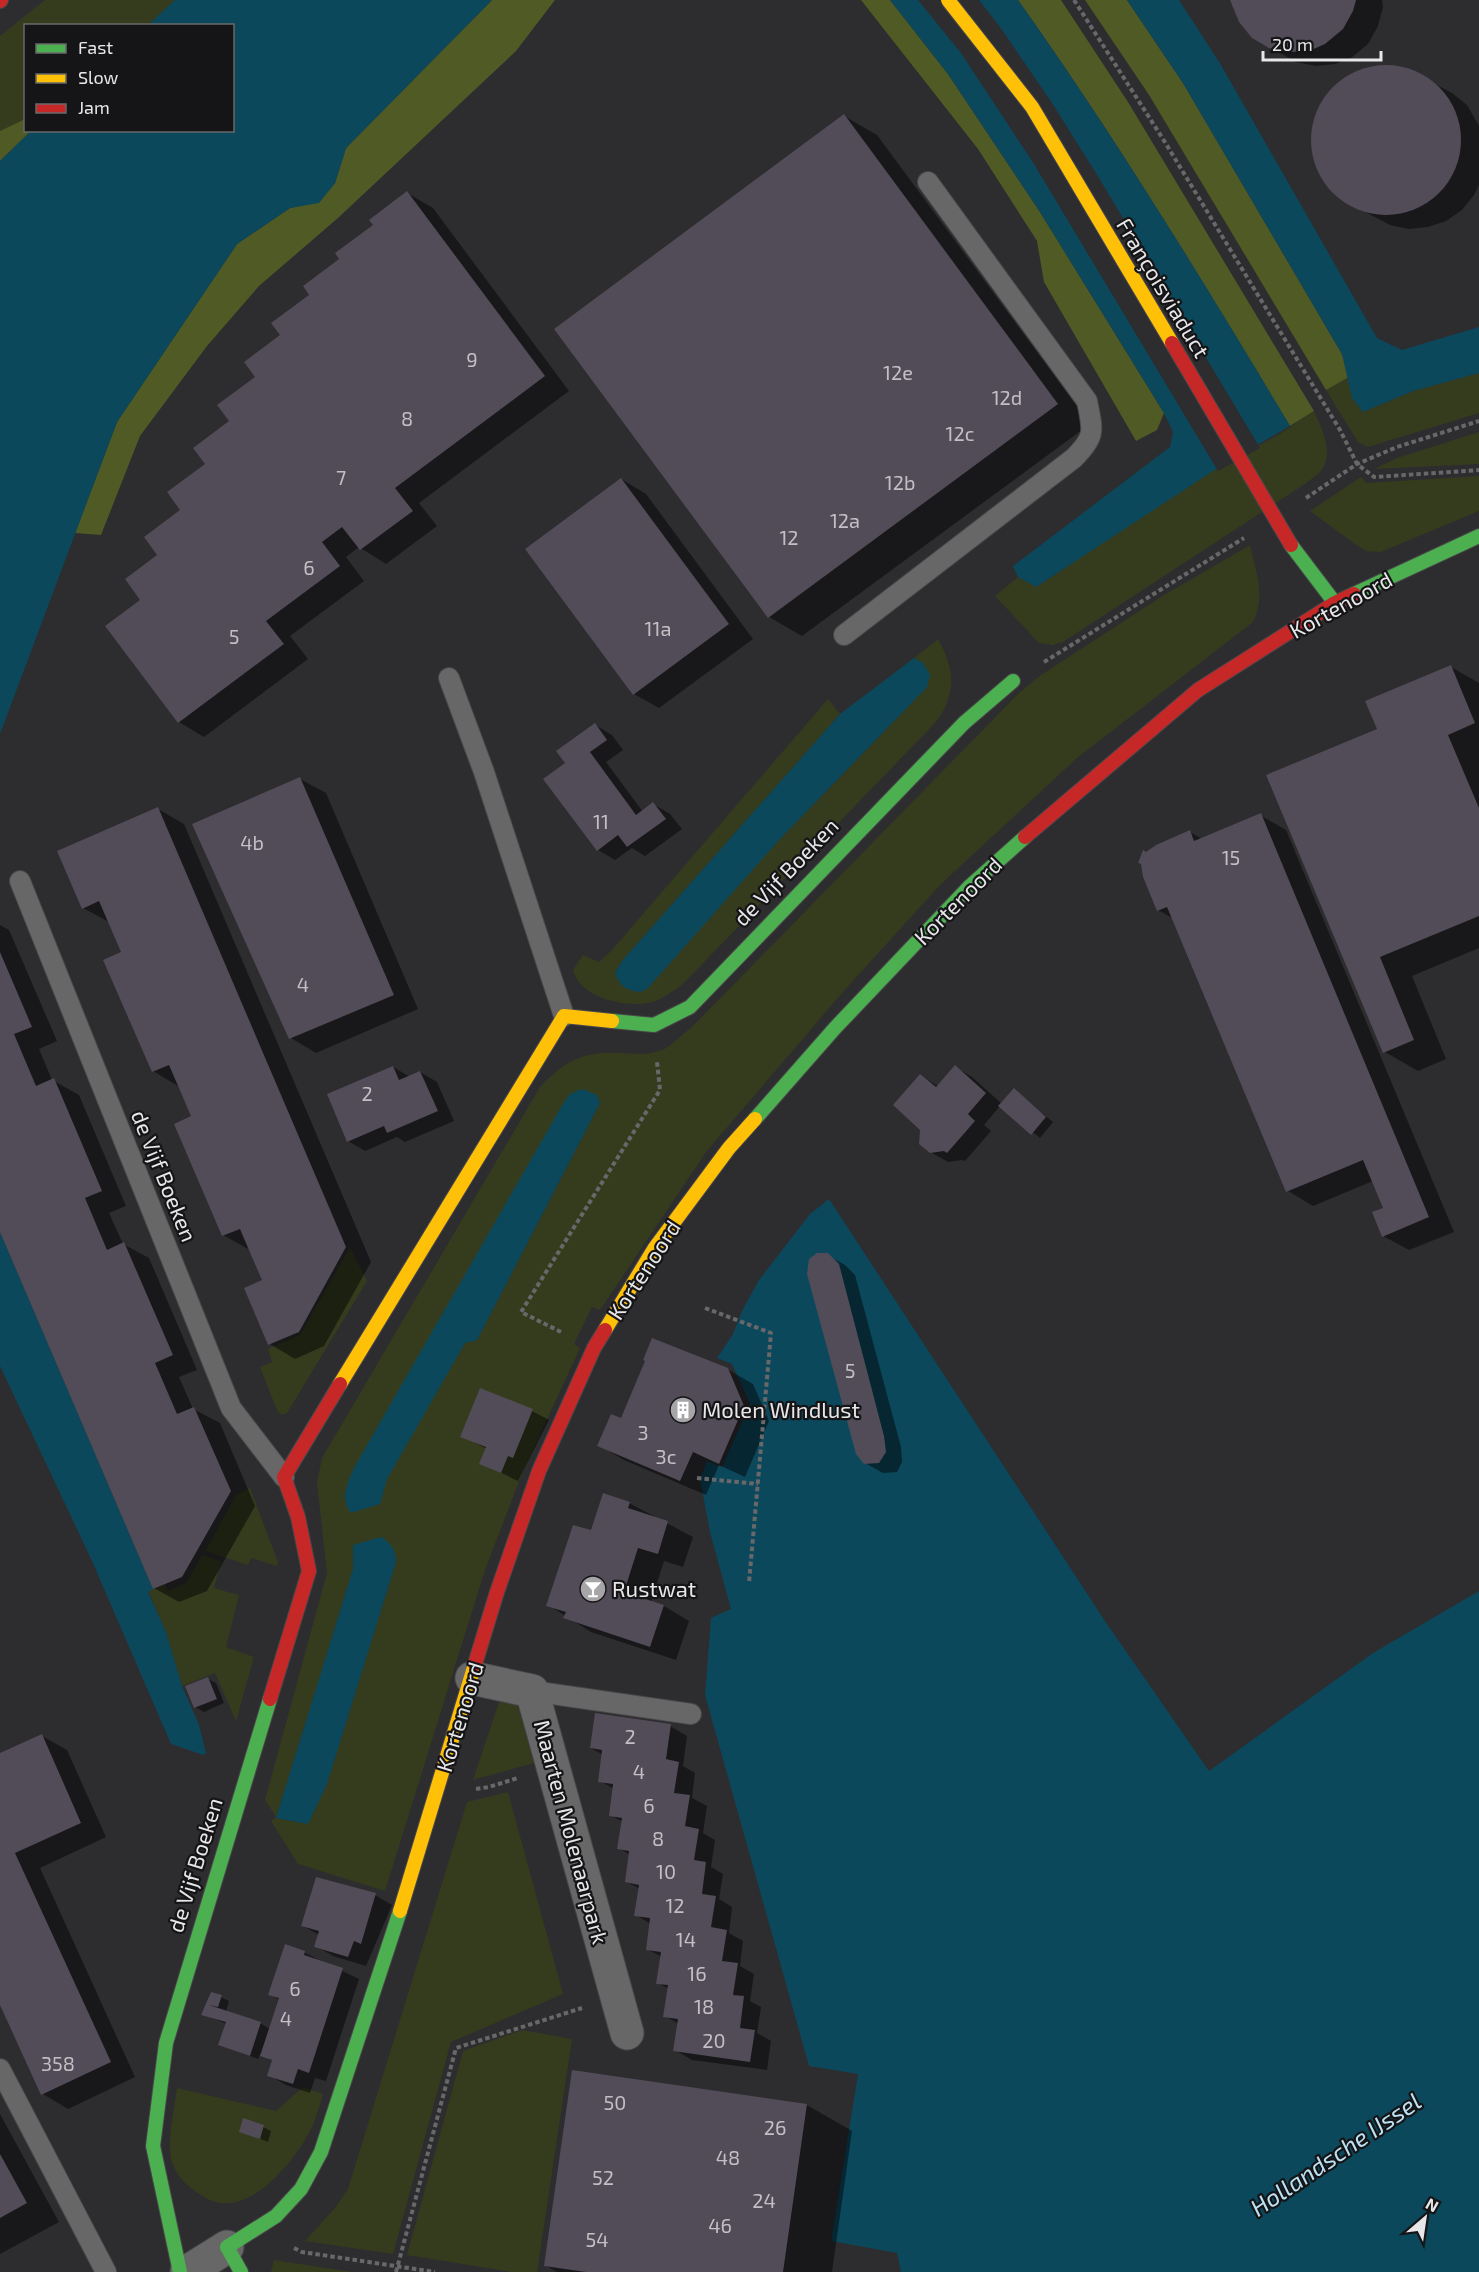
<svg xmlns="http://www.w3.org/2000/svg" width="1479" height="2272" viewBox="0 0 1479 2272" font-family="'Exo 2',sans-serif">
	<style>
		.green { fill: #353c1e; fill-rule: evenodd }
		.forest { fill: #4f5a25 }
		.water { fill: #0c485c }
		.pier { fill: #2d2c2f }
		.shadow { fill: #0007 }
		.building { fill: #514c58 }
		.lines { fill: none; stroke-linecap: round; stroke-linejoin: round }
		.lane-casing { stroke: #48474a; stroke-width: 22 }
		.street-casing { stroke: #48474a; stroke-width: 35 }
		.fast-casing { stroke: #48474a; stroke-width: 16 }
		.slow-casing { stroke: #48474a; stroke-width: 16 }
		.jam-casing { stroke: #48474a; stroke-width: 16 }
		.path { stroke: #68686a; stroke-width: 4; stroke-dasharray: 4.5 3; stroke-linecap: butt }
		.lane { stroke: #676768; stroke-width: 20 }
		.street { stroke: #676768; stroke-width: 33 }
		.fast { stroke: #4caf50; stroke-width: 14 }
		.slow { stroke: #ffc107; stroke-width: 14 }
		.jam { stroke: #c62828; stroke-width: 14 }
		.slow-bridge-casing { stroke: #48474a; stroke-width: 16; stroke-linecap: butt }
		.jam-bridge-casing { stroke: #48474a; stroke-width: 16; stroke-linecap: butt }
		.slow-bridge { stroke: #ffc107; stroke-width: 14 }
		.jam-bridge { stroke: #c62828; stroke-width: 14 }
		.labels { text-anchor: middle; stroke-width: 4.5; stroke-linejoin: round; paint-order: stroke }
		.number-label { font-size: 20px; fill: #c2c0c5 }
		.street-label { font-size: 22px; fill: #e7e6e9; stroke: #151416 }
		.poi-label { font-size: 22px; fill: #e7e6e9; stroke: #151416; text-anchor: start }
		.water-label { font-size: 24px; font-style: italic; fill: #bbe2f4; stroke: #151416 }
	</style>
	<rect width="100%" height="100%" fill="#2d2c2f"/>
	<g class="green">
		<polygon points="45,0 175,0 148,25 26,26 25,119 0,131 0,36"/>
		<polygon points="1479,373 1479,413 1368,447 1358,442 1326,390 1349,377 1352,398 1363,412 1413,391"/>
		<path d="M 1314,411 C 1322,428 1335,455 1320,472 C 1316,476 1310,480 1305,484 L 1063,642 L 1052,645 L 1039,643 L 995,596 L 1018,577 L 1036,587 L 1213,470 L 1278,435 Z"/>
		<polygon points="1479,432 1479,464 1374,469 1397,458"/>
		<polygon points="1479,476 1479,511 1381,552 1366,551 1355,544 1310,511 1361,477 1366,483"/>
		<path d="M 1250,545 C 1256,572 1266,596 1253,622 L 1077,758 L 941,884 L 842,993 L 706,1152 L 600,1310 L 592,1307 L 574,1344 L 580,1348 L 521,1476 L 485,1570 L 385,1891 L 298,1864 L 271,1821 L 276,1817 L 265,1800 L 327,1573 L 317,1483 L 322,1458 L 540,1087 C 566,1060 583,1051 621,1053 C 634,1054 649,1055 662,1050 C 672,1046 682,1034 691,1028 L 1018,694 L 1041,675 L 1161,597 ZM 600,1103 L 477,1340 L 465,1343 L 386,1479 L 380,1504 L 355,1466 ZM 396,1562 L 327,1784 L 308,1824 L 276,1818 L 353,1569 Z"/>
		<path d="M 938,639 C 955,670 957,692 936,722 L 681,986 C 672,991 659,1002 648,1003 C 623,1007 580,998 573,970 L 583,955 L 599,962 L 612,950 L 828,699 L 840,714 L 622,961 L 615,973 L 780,839 L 927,687 L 923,663 L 914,658 Z"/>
		<polygon points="350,1247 367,1281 287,1413 282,1415 277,1410 260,1367 272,1362 268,1349 300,1335"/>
		<polygon points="250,1488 278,1562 277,1566 251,1558 248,1565 205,1551 237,1494"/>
		<polygon points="202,1555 221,1561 214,1588 239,1595 226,1647 254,1657 236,1721 215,1673 182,1686 166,1632 148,1591 165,1584 168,1591 187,1582"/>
		<polygon points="499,1702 517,1704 534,1763 473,1780"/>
		<polygon points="508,1792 563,1994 451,2042 393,2254 305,2241 335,2208 348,2189 467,1802"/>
		<polygon points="522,2030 572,2039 537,2272 511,2272 407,2255 463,2051"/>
		<path d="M 303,2087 L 323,2094 C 320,2104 317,2115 313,2125 C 297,2159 248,2222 206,2198 C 190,2189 178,2179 172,2162 C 166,2144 175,2107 177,2088 L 276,2111 Z"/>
		<polygon points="274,2260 352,2272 271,2272"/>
	</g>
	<g class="forest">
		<polygon points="492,0 555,0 516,51 338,218 259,286 207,346 140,436 101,535 75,533 117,422 237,244 290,208 319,202 335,183 346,148"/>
		<polygon points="861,0 890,0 948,74 1040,212 1164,413 1157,430 1136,441 1044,282 1037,241 978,149"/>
		<path d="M 1018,0 L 1061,0 L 1128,102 L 1314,411 L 1290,426 C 1203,281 1116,138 1018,0 Z"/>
		<polygon points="1085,0 1127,0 1183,83 1342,354 1349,377 1326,390 1149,95"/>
		<polygon points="25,119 26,130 31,131 0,161 0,131"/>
	</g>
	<g class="water">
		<polygon points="175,0 492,0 346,148 335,183 319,203 290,208 237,244 117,422 0,734 0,161 31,131 232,130 232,26 148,25"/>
		<path d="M 890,0 L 1018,0 C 1116,138 1203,281 1290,426 L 1213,471 L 1036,587 L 1018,577 L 1013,566 L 1170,447 L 1173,432 L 1164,413 L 1040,212 L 948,74 Z"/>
		<polygon points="1127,0 1179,0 1221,65 1377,338 1402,350 1479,327 1479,373 1413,391 1363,412 1352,398 1342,354 1183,83"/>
		<path d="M 914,658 L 923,663 L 930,675 L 927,687 L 780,839 L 648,988 L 641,992 C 627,991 619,986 615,973 L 622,961 L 840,714 Z"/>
		<path d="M 582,1089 L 597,1095 L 600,1103 L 477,1340 L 465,1343 L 387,1479 L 380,1504 L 351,1513 C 339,1498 348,1481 355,1466 L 564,1102 L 570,1094 Z"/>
		<polygon points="829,1199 1105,1621 1209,1771 1373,1653 1479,1591 1479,2272 901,2272 897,2253 831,2241 858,2074 809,2066 705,1695 711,1618 731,1609 710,1532 700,1479 707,1461 722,1467 750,1404 732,1364 717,1358 733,1334 742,1311 759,1280 810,1214"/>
		<polygon points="0,1232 153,1589 148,1592 166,1632 182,1686 199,1725 206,1753 203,1755 171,1744 92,1561 0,1366"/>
		<path d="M 381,1537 C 391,1543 396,1550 396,1562 L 327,1784 L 308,1824 L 276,1818 L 353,1569 L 353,1545 Z"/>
	</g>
	<polygon class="pier" points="918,0 979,0 1000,27 1052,103 1099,178 1260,448 1218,471 1034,164 961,53"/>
	<g class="shadow">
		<polygon points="1232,0 1382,0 1383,7 1378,26 1368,44 1351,58 1335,64 1316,66 1296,62 1253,37"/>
		<polygon points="1389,66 1408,70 1452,93 1467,105 1479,126 1479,185 1474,195 1462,210 1446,221 1428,227 1409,229 1390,225 1346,202 1332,189 1321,174 1314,156 1312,136 1316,117 1324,100 1336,85 1352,75 1370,67"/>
		<polygon points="844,116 877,135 1090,424 802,636 769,617"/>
		<polygon points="407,193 433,208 569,391 419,503 437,526 386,564 359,547 346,557 364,581 290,636 308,659 204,737 179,722 142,601 159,555 183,510 231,421 282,335 341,260"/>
		<polygon points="621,479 646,494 753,639 659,708 634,694"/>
		<polygon points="1451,667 1479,683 1479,948 1412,976 1446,1059 1418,1071 1385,1052 1268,776 1379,729"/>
		<polygon points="595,725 612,735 623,750 606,762 643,812 653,804 670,814 682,829 645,856 632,848 615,860 598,850 567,764"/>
		<polygon points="300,779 326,793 418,1009 316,1053 291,1038"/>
		<polygon points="158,809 184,824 371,1262 324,1346 295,1359 270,1344 264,1281 250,1250 223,1235 193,1117 178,1086 153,1071 123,953 109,922 83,908"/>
		<polygon points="1260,815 1286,830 1454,1232 1409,1250 1383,1236 1385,1208 1373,1181 1313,1206 1288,1191 1174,919 1158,910 1146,854 1190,832 1202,839"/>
		<polygon points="0,925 9,930 57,1041 39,1049 52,1080 79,1095 126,1206 109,1213 123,1244 149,1258 197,1370 179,1377 193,1409 220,1423 255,1506 207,1591 179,1602 154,1588 0,1228"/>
		<polygon points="393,1067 410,1077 420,1072 437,1082 454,1121 405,1142 397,1137 365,1151 348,1141"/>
		<polygon points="955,1067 972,1077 1002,1104 1014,1090 1053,1122 1040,1138 1000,1106 984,1125 991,1131 965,1161 962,1160 948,1162 925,1149 921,1144 921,1076 938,1086"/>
		<polygon points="827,1255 845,1265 855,1275 901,1447 902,1462 897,1472 883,1473 865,1463"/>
		<polygon points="727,1369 753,1384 769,1421 745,1477 719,1465 706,1495 624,1460 599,1445 622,1420"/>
		<polygon points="532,1411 549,1420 518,1481 481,1463 487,1449 462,1436"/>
		<polygon points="629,1503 693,1537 683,1567 664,1561 651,1602 664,1606 689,1621 676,1660 591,1632 548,1605 592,1532"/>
		<polygon points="208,1679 216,1683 224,1703 204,1712 195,1707"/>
		<polygon points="670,1726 687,1736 683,1766 695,1773 692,1798 707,1806 703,1833 715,1840 711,1867 723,1874 719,1899 732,1907 729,1933 743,1941 740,1966 754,1974 750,2001 761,2007 757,2033 771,2041 767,2070 692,2060 675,2050 679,2024 665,2016 669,1989 658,1983 662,1957 647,1949 651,1924 636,1915 640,1889 627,1882 630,1855 619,1848 623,1822 610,1815 614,1789 600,1781 603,1755 591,1748"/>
		<polygon points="42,1736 67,1750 106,1837 40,1868 135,2077 68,2109 43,2094 0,2001 0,1755"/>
		<polygon points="375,1895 392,1905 366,1966 333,1956 316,1946 319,1935 303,1926"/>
		<polygon points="286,1946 305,1953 359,1979 326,2081 315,2078 310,2093 286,2085 269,2075 273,2061 260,2054 258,2059 220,2045 227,2024 203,2014 212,1993 229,2001 226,2012 260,2023 270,2029 280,2000 269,1994"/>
		<polygon points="807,2105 852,2131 832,2272 557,2272 545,2265"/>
		<polygon points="0,2114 59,2222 0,2254"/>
		<polygon points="263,2127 271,2131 268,2142 241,2131"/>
	</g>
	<g class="building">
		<polygon points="1230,0 1356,0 1353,11 1343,29 1325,44 1309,51 1289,52 1269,48 1252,38 1239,22"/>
		<circle cx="1386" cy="140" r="75"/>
		<polygon points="844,114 1058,404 768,618 554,329"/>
		<polygon points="407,191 545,376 395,488 413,511 360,550 342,527 322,542 340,566 266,621 284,644 178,723 105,626 140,600 125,579 157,555 144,537 180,510 167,492 205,464 193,448 229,421 217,405 255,377 244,362 280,335 271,323 309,295 303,286 339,259 335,253 373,225 369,220"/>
		<polygon points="621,478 729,624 633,695 525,549"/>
		<polygon points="1451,665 1475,723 1448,735 1479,808 1479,916 1380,957 1414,1040 1383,1053 1266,775 1377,729 1365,701"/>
		<polygon points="595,723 607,740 590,752 636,815 653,802 666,819 627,847 618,835 597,851 543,779 565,763 556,751"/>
		<polygon points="300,777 394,995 289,1039 192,824"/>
		<polygon points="158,807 346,1247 299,1332 268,1345 244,1288 262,1280 251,1255 240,1229 222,1236 174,1124 191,1116 169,1065 152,1072 103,960 121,952 99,901 82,909 57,851"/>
		<polygon points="1261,813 1429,1217 1382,1237 1372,1212 1383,1208 1363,1160 1286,1192 1167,907 1157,911 1143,877 1141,864 1138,863 1143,850 1146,852 1156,845 1190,830 1194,841"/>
		<polygon points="0,952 32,1027 14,1034 36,1086 54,1078 102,1191 85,1198 107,1250 124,1242 173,1355 155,1363 177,1414 194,1407 231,1491 182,1577 153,1589 0,1232"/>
		<polygon points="955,1065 986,1093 968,1114 975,1121 947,1153 944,1151 930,1153 919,1144 920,1130 893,1105 920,1074 936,1087"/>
		<polygon points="393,1066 399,1080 420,1071 438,1111 387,1133 384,1126 347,1142 327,1094"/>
		<polygon points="1014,1088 1046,1117 1031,1135 998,1106"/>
		<polygon points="817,1253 828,1253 839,1264 884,1436 886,1452 879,1463 864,1464 856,1454 807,1274 809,1259"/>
		<polygon points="652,1338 728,1368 744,1406 719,1464 693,1452 680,1481 597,1446 611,1414 621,1418 645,1361 643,1360"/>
		<polygon points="480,1388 533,1409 513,1458 508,1456 501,1473 479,1464 486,1447 460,1437"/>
		<polygon points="603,1493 630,1502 628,1508 668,1521 658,1554 638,1548 624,1592 664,1605 650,1647 563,1618 566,1612 546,1606 573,1525 591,1530"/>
		<polygon points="208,1677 217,1699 194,1708 185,1686"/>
		<polygon points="595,1713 671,1724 666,1759 679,1762 674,1793 690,1795 685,1826 699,1829 694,1860 706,1862 702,1894 716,1896 711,1927 727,1930 722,1961 738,1963 733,1995 744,1996 740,2028 755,2030 750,2062 673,2051 678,2019 663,2017 668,1985 656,1984 661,1952 646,1950 650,1918 634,1916 639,1885 625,1882 629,1851 617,1849 622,1818 609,1816 613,1784 598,1782 602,1750 590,1748"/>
		<polygon points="42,1734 81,1823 15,1853 111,2062 41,2095 0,2005 0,1753"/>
		<polygon points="316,1877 376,1893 361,1944 354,1941 348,1957 314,1947 319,1931 301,1926"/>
		<polygon points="285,1944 305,1951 304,1955 343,1968 309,2073 298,2069 293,2084 267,2076 272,2060 260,2056 279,1998 268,1995"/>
		<polygon points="211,1992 222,1995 218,2007 209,2005 261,2022 250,2056 218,2045 226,2022 201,2015"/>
		<polygon points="572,2070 807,2104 783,2272 586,2272 544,2266"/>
		<polygon points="243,2118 264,2125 260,2139 239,2132"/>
		<polygon points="0,2154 27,2203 0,2218"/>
	</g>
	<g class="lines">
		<defs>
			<g id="lane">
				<path d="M 844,635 L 1074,458 C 1096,436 1093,431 1087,401 L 928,182"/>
				<polyline points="449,678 484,772 564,1016"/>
				<polyline points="20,881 231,1408 284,1477"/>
				<polyline points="532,1691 691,1714"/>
				<polyline points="0,2069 106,2272"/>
			</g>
			<g id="street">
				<polyline points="472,1678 532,1691 627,2033"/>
				<polyline points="187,2272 227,2247"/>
			</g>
			<g id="fast">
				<polyline points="1291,545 1335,603"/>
				<polyline points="1354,594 1479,536"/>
				<polyline points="612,1021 654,1025 690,1007 964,723 1013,681"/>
				<polyline points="755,1119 835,1028 969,887 1025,837"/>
				<polyline points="180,2272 153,2146 166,2043 270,1699"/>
				<polyline points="241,2272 227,2247 276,2216 301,2189 321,2152 400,1911"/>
			</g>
			<g id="slow">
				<polyline points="605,1330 654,1249 729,1148 755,1119"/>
				<polyline points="340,1384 564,1016 612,1021"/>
				<polyline points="400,1911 475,1664"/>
			</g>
			<g id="jam">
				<polyline points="0,1 1,0"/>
				<polyline points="1025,837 1198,690 1335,603 1354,594"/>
				<polyline points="475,1664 497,1592 539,1471 594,1348 605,1330"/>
				<polyline points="270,1699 309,1571 298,1517 284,1477 340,1384"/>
			</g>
		</defs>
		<use href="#lane" class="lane-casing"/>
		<use href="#street" class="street-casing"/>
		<use href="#fast" class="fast-casing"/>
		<use href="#slow" class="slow-casing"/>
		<use href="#jam" class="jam-casing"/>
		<g class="path">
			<polyline points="1074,0 1163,139 1340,430 1357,464 1374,477 1479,470"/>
			<polyline points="1306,498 1357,464 1397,447 1479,421"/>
			<polyline points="1044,662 1244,538"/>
			<polyline points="705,1308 771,1333 749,1583"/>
			<polyline points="561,1332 521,1312 660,1090 657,1062"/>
			<polyline points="697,1478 758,1484"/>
			<polyline points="476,1789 489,1787 518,1778"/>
			<polyline points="294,2248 302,2252 435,2272"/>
			<polyline points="396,2272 456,2048 582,2008"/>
		</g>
		<use href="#lane" class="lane"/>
		<use href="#street" class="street"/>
		<use href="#fast" class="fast"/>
		<use href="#slow" class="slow"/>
		<use href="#jam" class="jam"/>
		<defs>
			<polyline id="slow-bridge" points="948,0 1032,107 1172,343"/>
			<polyline id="jam-bridge" points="1172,343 1291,545"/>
		</defs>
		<use href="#slow-bridge" class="slow-bridge-casing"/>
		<use href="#jam-bridge" class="jam-bridge-casing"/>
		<use href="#slow-bridge" class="slow-bridge"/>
		<use href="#jam-bridge" class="jam-bridge"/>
	</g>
	<defs>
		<symbol id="building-disc" viewBox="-11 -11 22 22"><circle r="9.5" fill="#a6a5a8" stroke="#151416"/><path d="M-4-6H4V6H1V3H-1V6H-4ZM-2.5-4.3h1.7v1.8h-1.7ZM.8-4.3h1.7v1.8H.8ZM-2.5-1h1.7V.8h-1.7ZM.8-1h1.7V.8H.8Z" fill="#fff"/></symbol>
		<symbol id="bar-disc" viewBox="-11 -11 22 22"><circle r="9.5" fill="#a6a5a8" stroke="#151416"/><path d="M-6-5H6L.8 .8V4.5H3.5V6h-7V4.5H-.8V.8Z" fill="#fff"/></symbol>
	</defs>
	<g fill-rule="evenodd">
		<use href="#building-disc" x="668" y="1395" width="30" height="30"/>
		<use href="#bar-disc" x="578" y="1574" width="30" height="30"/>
	</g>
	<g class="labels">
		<g class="number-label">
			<text x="472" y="367">9</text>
			<text x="898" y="380">12e</text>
			<text x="1007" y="405">12d</text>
			<text x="407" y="426">8</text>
			<text x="960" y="441">12c</text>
			<text x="341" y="485">7</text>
			<text x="900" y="490">12b</text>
			<text x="845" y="528">12a</text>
			<text x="789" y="545">12</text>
			<text x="309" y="575">6</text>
			<text x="658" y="636">11a</text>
			<text x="234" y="644">5</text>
			<text x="601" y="829">11</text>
			<text x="252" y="850">4b</text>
			<text x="1231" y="865">15</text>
			<text x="303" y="992">4</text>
			<text x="367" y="1101">2</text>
			<text x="850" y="1378">5</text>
			<text x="643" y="1440">3</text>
			<text x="666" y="1464">3c</text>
			<text x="630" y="1744">2</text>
			<text x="639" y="1779">4</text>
			<text x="649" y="1813">6</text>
			<text x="658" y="1846">8</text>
			<text x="666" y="1879">10</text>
			<text x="675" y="1913">12</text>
			<text x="686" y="1947">14</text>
			<text x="697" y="1981">16</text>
			<text x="295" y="1996">6</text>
			<text x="704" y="2014">18</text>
			<text x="286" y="2026">4</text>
			<text x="714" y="2048">20</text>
			<text x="58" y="2071">358</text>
			<text x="615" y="2110">50</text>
			<text x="775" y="2135">26</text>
			<text x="728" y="2165">48</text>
			<text x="603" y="2185">52</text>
			<text x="764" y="2208">24</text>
			<text x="720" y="2233">46</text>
			<text x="597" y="2247">54</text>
		</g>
		<g class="street-label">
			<text transform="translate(1163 288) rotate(59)" y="8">Françoisviaduct</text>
			<text transform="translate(1341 605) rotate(-29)" y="8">Kortenoord</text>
			<text transform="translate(786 872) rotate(-46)" y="8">de Vijf Boeken</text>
			<text transform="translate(958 901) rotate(-45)" y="8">Kortenoord</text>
			<text transform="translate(164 1176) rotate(68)" y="8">de Vijf Boeken</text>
			<text transform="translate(644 1270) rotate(-57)" y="8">Kortenoord</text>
			<text transform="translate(460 1717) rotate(-73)" y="8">Kortenoord</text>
			<text transform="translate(571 1832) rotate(75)" y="8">Maarten Molenaarpark</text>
			<text transform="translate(195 1865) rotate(-73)" y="8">de Vijf Boeken</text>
		</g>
		<g class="poi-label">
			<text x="702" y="1418">Molen Windlust</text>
			<text x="612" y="1597">Rustwat</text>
		</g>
		<g class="water-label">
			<text transform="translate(1336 2155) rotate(-34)" y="8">Hollandsche IJssel</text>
		</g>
	</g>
	<rect x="24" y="24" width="210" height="108" fill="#151416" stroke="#69686a" stroke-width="1.5"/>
	<rect x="36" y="44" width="30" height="9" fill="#4caf50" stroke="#69686a" stroke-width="1.5"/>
	<text x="78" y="54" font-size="18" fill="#e7e6e9">Fast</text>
	<rect x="36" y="74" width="30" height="9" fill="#ffc107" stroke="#69686a" stroke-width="1.5"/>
	<text x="78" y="84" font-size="18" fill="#e7e6e9">Slow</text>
	<rect x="36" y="104" width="30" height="9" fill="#c62828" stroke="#69686a" stroke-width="1.5"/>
	<text x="78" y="114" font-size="18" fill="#e7e6e9">Jam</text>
	<g transform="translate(1425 2218) rotate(29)" stroke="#151416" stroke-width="4.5" paint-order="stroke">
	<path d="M0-4.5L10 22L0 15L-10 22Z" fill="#e7e6e9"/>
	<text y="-9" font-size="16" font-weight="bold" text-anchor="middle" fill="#e7e6e9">N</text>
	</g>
	<path d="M1263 51v9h118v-9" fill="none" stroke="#e7e6e9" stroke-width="3"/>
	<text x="1272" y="51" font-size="18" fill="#e7e6e9" stroke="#151416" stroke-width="4.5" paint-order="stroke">20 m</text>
</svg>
